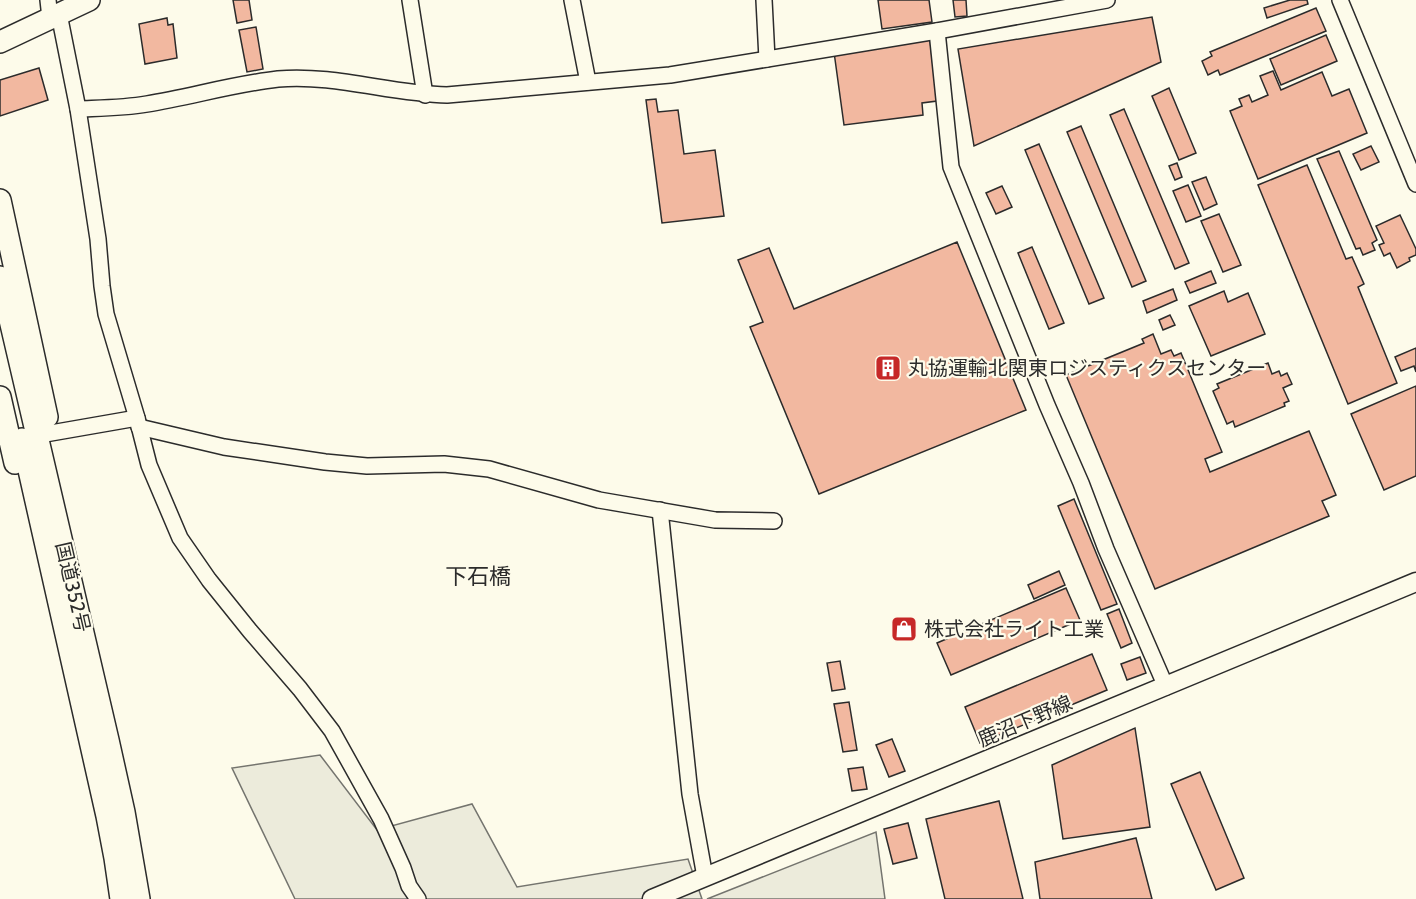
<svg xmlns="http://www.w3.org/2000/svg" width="1416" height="899" viewBox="0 0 1416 899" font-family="Cabin,'Noto Sans JP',sans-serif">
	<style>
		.green { fill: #ecebdb; stroke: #74746e; stroke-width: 1.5 }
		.building { fill: #f2b8a0; stroke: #2b2b2b; stroke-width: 1.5 }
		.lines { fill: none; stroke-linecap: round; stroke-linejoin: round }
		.minor-casing { stroke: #2b2b2b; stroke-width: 18 }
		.major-casing { stroke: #2b2b2b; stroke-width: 21 }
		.highway-casing { stroke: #2b2b2b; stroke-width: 24 }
		.minor { stroke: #fdfbea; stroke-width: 15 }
		.major { stroke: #fdfbea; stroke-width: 18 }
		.highway { stroke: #fdfbea; stroke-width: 21 }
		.labels { text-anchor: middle; stroke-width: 4.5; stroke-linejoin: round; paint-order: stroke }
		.poi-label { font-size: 20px; fill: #2b2b2b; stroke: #fdfbea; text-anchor: start }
		.street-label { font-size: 20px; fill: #2b2b2b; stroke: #fdfbea }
		.quarter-label { font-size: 22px; fill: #2b2b2b; stroke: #fdfbea }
	</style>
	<rect width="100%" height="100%" fill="#fdfbea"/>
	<g class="green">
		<polygon points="320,755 377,830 472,804 517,887 688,859 702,899 295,899 232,768"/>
		<polygon points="876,832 885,899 707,899"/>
	</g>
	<g class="building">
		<polygon points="233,0 249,0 252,20 237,23"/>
		<polygon points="878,0 929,0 932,22 882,29"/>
		<polygon points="953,0 966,0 967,16 955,17"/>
		<polygon points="1290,0 1307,0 1308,4 1267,18 1264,8"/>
		<polygon points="1316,8 1326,31 1220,75 1218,70 1208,75 1202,61 1212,56 1210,52"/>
		<polygon points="1152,17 1161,62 974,146 958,49"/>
		<polygon points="167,18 168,25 173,24 177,58 145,64 139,24"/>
		<polygon points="256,27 263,69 247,72 239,30"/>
		<polygon points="1326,35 1337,61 1281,85 1270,59"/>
		<polygon points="930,40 937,101 922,103 923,115 844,125 834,52"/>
		<polygon points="39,68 48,100 0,116 0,80"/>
		<polygon points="1273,71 1281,90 1322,72 1332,96 1349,89 1367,133 1258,179 1230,111 1242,106 1239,99 1249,95 1252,102 1268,95 1260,76"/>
		<polygon points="1169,88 1196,153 1179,160 1152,96"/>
		<polygon points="656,99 658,112 678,110 684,154 715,150 724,216 662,223 646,100"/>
		<polygon points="1124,109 1189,263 1175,269 1110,115"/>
		<polygon points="1081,126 1146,281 1132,287 1067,132"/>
		<polygon points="1039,144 1104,298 1089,304 1025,150"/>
		<polygon points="1371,146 1379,162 1361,170 1353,154"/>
		<polygon points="1339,151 1377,240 1372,243 1375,250 1363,255 1360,248 1356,249 1317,159"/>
		<polygon points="1177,163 1182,177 1175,180 1169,166"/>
		<polygon points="1307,165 1346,259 1352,257 1364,284 1358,287 1397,383 1348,404 1258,185"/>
		<polygon points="1206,177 1217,204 1204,210 1192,182"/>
		<polygon points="1188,185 1201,216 1186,222 1173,191"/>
		<polygon points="1002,186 1012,207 996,214 986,193"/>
		<polygon points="1219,214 1241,265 1223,272 1201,221"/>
		<polygon points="1400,215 1416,249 1416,255 1409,258 1410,261 1397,268 1390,253 1384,256 1379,245 1384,243 1376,226"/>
		<polygon points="957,242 1026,410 819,494 750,327 763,322 738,260 769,248 794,309"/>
		<polygon points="1032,247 1064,323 1049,329 1018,253"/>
		<polygon points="1211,271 1216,283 1190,293 1185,282"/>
		<polygon points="1173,289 1177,300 1147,313 1143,301"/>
		<polygon points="1224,291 1228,302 1248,293 1265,334 1211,356 1189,306"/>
		<polygon points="1170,315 1175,325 1163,330 1159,320"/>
		<polygon points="1153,334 1161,354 1171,350 1174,356 1181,353 1222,452 1205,459 1210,472 1309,431 1336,495 1322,501 1329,516 1155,589 1066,375 1144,343 1142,339"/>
		<polygon points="1416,348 1416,372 1414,366 1401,371 1395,357"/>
		<polygon points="1268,363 1272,374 1279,371 1281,376 1287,373 1292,384 1283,388 1289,401 1284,403 1285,406 1235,427 1233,421 1227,424 1213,391 1219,388 1217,384"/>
		<polygon points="1416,386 1416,476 1384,490 1351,414"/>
		<polygon points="1074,499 1117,604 1101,610 1058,506"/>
		<polygon points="1059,571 1065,585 1034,599 1028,585"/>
		<polygon points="1066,588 1080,620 951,675 937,643"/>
		<polygon points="1119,609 1132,643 1121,648 1107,614"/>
		<polygon points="1092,654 1107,690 980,743 965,707"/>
		<polygon points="1140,657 1146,673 1127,680 1121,664"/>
		<polygon points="840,661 845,689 832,691 827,663"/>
		<polygon points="849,702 857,750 843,752 834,704"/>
		<polygon points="1135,728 1150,827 1063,839 1052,765"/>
		<polygon points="892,739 905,771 889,777 876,745"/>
		<polygon points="863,767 867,789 852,791 848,769"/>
		<polygon points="1200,772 1244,878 1216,890 1171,784"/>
		<polygon points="999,801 1023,899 945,899 926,819"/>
		<polygon points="908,823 917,858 893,864 884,829"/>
		<polygon points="1136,838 1152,899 1040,899 1035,862"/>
	</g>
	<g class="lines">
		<defs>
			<g id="minor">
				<polyline points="48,0 50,18"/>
				<polyline points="410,0 425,95"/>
				<polyline points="572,0 588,82"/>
				<polyline points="764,0 767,59"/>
				<polyline points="1340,0 1416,184"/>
				<polyline points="59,14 78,109 98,239 102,286 106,314 137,418 149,465 180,538 209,580 250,631 300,689 332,731 381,819 403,868 409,886 418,899"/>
				<polyline points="937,31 951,167 1047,405 1081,483 1106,549 1166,687"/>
				<path d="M 78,109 C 101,108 124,108 147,104 C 190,97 234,84 278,79 C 335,74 391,94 447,95 L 670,75 L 937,31 L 1107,0"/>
				<polyline points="139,427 224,447 325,462 367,466 444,464 489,469 599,500 715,520 774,521"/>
				<polyline points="28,437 137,418"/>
				<polyline points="660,510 690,794 705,877"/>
			</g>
			<polyline id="major" points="652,899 1416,582"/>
			<g id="highway">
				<polyline points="0,42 89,0"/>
				<polyline points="0,200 47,417"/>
				<polyline points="0,277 108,740 124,812 139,899"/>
				<polyline points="0,397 15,463"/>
				<polyline points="22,439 107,816 115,858 121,899"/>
			</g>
		</defs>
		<use href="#minor" class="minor-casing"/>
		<use href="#major" class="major-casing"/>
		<use href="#highway" class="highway-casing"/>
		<use href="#minor" class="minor"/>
		<use href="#major" class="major"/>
		<use href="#highway" class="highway"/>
	</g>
	<defs>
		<symbol id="building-square" viewBox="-11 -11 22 22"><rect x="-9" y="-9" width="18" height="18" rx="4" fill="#c62828" stroke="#fdfbea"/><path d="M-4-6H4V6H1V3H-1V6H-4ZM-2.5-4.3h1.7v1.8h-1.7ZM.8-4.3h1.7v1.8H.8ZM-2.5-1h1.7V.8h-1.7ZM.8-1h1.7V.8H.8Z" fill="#fff"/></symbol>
		<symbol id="shop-square" viewBox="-11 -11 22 22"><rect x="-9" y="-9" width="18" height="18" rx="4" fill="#c62828" stroke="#fdfbea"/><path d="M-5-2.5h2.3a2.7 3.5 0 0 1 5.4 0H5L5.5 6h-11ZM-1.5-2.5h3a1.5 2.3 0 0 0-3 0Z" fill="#fff"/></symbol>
	</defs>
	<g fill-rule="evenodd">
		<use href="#building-square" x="873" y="353" width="30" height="30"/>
		<use href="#shop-square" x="889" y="614" width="30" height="30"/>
	</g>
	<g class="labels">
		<g class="poi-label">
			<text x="908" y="375">丸協運輸北関東ロジスティクスセンター</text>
			<text x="924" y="636">株式会社ライト工業</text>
		</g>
		<g class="street-label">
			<text transform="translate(73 587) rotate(77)" y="7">国道352号</text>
			<text transform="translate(1025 721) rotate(-23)" y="7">鹿沼下野線</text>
		</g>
		<g class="quarter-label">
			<text x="478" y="584">下石橋</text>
		</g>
	</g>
</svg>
